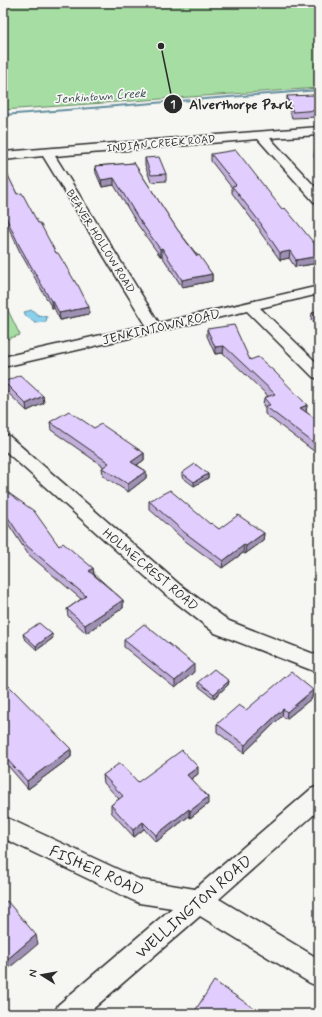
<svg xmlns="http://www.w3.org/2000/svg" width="322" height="1017" viewBox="0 0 322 1017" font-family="Mynerve,sans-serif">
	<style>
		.green { fill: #a5dda2; stroke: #688466 }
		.water { fill: #8acfeb; stroke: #648d9e }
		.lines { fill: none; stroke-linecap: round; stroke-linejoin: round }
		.stream { fill: #648d9e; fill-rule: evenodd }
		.street-casing { stroke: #2b2b2b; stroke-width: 3 }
		.street { fill: #f6f6f2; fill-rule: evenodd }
		.wall { fill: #c2b0da; stroke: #2b2b2b }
		.shaded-wall { fill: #9e90b2; stroke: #2b2b2b }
		.building { fill: #e1cdfe; stroke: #2b2b2b }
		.labels { text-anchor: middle; stroke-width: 3.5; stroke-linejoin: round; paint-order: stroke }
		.far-street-label { font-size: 11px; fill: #2b2b2b; stroke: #f6f6f2 }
		.far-water-label { font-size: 12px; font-style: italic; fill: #43545b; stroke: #f6f6f2 }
		.street-label { font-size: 13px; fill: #2b2b2b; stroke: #f6f6f2 }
		.near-street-label { font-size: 16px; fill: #2b2b2b; stroke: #f6f6f2 }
		.leader { fill: none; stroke: #2b2b2b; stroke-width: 1.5 }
		.callout-dot { fill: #2b2b2b; stroke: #f6f6f2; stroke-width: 1.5 }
		.mark-label { font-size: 12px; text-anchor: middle; font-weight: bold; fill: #fff }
		.callout-label { font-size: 14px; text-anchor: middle; font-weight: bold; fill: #2b2b2b; stroke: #f6f6f2; stroke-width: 3.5; stroke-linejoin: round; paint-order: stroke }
	</style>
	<rect width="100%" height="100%" fill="#f6f6f2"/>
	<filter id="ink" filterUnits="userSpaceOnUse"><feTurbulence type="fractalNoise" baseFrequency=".025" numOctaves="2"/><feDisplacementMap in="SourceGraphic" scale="8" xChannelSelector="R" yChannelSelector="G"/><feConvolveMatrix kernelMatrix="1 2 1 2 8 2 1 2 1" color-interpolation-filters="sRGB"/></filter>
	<g filter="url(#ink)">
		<g class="green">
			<polygon points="3,3 319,3 319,88 3,110"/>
			<polygon points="3,300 20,335 3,340"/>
		</g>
		<polygon class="water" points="32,310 38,315 47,317 46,322 35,323 26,316 24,312"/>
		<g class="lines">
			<polygon class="stream" points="319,89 319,91 3,116 3,114"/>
			<defs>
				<g id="street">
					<polygon points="319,127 319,135 270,138 319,191 319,203 314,202 258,139 55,156 159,323 319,286 319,294 260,308 319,365 319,379 313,377 247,311 3,367 3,357 146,325 43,156 3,160 3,152"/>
					<polygon points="3,434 9,436 179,584 229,621 319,656 319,673 215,633 165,594 3,449"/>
					<polygon points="319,786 319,810 219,899 319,959 319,987 310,983 200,916 87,1014 54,1014 58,1005 172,908 139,903 130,899 3,838 3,816 141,880 195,889 311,789"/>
				</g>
			</defs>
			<use href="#street" class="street-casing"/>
			<use href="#street" class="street"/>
		</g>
		<g class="wall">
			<polygon points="287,96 319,106 319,117 292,118 287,102"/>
			<polygon points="319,149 319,162 314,157 315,150"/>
			<polygon points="211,154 282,209 319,249 319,263 295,267 289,258 280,260 260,232 260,230 232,193 232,188 211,161"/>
			<polygon points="145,158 166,174 166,181 151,182 145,165"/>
			<polygon points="134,163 177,229 212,274 212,281 182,287 162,256 160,256 138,225 114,185 102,187 96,173 95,166"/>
			<polygon points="3,167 17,194 38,223 56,253 89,314 60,320 54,308 52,308 20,252 5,220 3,221"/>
			<polygon points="319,310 319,328 311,320 312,313"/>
			<polygon points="207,329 250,360 307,405 306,412 319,421 319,455 265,414 265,408 263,405 264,398 268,396 223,353 215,354 207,336"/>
			<polygon points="4,382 43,396 44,403 27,411 5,390"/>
			<polygon points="50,422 94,428 144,453 144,460 137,465 146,471 146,478 128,492 103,476 102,468 104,467 51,430"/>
			<polygon points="182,473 208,474 208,478 194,486 182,477"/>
			<polygon points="3,489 59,546 93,568 94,574 123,600 123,608 86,633 68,616 67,609 81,599 28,554 3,516"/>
			<polygon points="149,501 210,524 219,529 264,533 263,541 245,554 243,553 222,568 184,540 149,509"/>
			<polygon points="23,634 53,638 37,650 24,638"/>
			<polygon points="124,640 194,672 175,688 124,647"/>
			<polygon points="229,681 228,685 214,698 198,686 198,682"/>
			<polygon points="3,690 71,749 71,757 28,789 3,760"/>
			<polygon points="313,690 312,698 286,719 282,716 244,753 217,732 217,724 246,710"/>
			<polygon points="198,774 191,779 208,804 190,818 189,816 156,842 144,829 134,837 111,812 111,805 119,799 104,783 103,775 138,782"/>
			<polygon points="319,882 319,893 317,891"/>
		</g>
		<g class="shaded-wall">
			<polygon points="114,178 114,185 102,187 101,180"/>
			<polygon points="3,213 4,213 5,220 3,221"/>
			<polygon points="162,248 162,256 160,256 160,249"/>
			<polygon points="290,251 289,258 280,260 280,253"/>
			<polygon points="319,256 319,263 295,267 296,260"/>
			<polygon points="212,274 212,281 182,287 182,280"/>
			<polygon points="51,301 53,301 54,308 52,308"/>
			<polygon points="89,307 89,314 60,320 59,313"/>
			<polygon points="224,346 223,353 215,354 215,347"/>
			<polygon points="43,396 44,403 27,411 26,404"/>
			<polygon points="307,405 306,413 300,408"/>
			<polygon points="144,453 144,460 131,469 131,462"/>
			<polygon points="146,471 146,478 128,492 128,484"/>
			<polygon points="208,474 208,478 194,486 194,482"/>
			<polygon points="264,533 263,541 245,554 246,546"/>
			<polygon points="244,545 243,553 222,568 223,561"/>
			<polygon points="93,568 94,576 89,571"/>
			<polygon points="123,600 123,608 86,633 85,625"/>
			<polygon points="52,634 53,638 37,650 36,646"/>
			<polygon points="194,664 194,672 175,688 175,681"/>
			<polygon points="229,681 228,685 214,698 214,694"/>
			<polygon points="313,690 312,698 286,719 287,712"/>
			<polygon points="283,709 282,716 244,753 245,745"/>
			<polygon points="71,749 71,757 28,789 27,781"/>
			<polygon points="198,767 198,774 187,782 187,775"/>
			<polygon points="208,797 208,804 190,818 190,811"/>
			<polygon points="189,809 189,816 156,842 156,835"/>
			<polygon points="143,822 144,829 134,837 133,830"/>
			<polygon points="36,935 38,944 3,973 3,963"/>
		</g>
		<g class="building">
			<polygon points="314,95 319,106 319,110 293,112 287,96"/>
			<polygon points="319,149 319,154 315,150"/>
			<polygon points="236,150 282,209 285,208 319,249 319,256 296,260 290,251 280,253 261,225 262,225 232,186 236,185 211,154"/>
			<polygon points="159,157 166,174 151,175 145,158"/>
			<polygon points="134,163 177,229 197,256 199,255 212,274 182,280 162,248 160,249 138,218 114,178 101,180 95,166"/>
			<polygon points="3,167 4,167 17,194 22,193 38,223 40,223 56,253 58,253 77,285 78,285 89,307 59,313 53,301 51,301 19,245 4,213 3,213"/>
			<polygon points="319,310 319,319 312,313"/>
			<polygon points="234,325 250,360 258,357 275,372 307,405 300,408 319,421 319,447 265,406 270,405 264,398 275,394 224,346 215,347 207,329"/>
			<polygon points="20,375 43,396 26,404 4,382"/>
			<polygon points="69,411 94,428 101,424 144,453 131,462 146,471 128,484 102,468 109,463 50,422"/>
			<polygon points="195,464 208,474 194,482 182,473"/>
			<polygon points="3,489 34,511 59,546 63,543 93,568 89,571 123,600 85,625 67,609 86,596 27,546 3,510"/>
			<polygon points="170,490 210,524 211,523 219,529 238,515 264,533 246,546 244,545 223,561 184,532 149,501"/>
			<polygon points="39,623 52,634 36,646 23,634"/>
			<polygon points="144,624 194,664 175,681 124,640"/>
			<polygon points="214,669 229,681 214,694 198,682"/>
			<polygon points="291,672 313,690 287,712 283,709 245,745 217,724 239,705 246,710"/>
			<polygon points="9,686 71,749 27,781 3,755 3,690"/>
			<polygon points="182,750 198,767 187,775 208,797 190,811 189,809 156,835 143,822 133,830 111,805 123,796 103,775 120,763 138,782"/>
			<polygon points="7,901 36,935 3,963 3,904"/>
			<polygon points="214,981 262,1014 193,1014"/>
		</g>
	</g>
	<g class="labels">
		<g class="far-street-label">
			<text transform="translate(161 143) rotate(-5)" y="4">INDIAN CREEK ROAD</text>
			<text transform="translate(101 241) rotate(58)" y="4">BEAVER HOLLOW ROAD</text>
		</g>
		<g class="far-water-label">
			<text transform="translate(100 96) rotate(-4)" y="4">Jenkintown Creek</text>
		</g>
		<g class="street-label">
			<text transform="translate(161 326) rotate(-13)" y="5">JENKINTOWN ROAD</text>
			<text transform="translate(151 569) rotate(40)" y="5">HOLMECREST ROAD</text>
		</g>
		<g class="near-street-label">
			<text transform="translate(97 870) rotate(24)" y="6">FISHER ROAD</text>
			<text transform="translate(193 906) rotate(-41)" y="6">WELLINGTON ROAD</text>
		</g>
	</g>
	<path class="leader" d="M161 46L173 104"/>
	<g class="callout-dot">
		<circle cx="161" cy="46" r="4"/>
		<circle cx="173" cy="104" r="10"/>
	</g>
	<g class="mark-label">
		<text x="173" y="108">1</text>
	</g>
	<g class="callout-label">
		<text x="241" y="109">Alverthorpe Park</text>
	</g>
	<rect width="322" height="1017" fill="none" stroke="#f6f6f2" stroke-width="16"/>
	<rect x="8" y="8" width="306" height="1001" fill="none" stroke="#2b2b2b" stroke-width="1.5" filter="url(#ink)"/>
	<g transform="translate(42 975) rotate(281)" stroke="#f6f6f2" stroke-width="3" paint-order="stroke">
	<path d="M0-3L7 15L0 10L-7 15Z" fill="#2b2b2b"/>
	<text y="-6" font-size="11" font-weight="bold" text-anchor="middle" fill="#2b2b2b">N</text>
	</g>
</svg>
